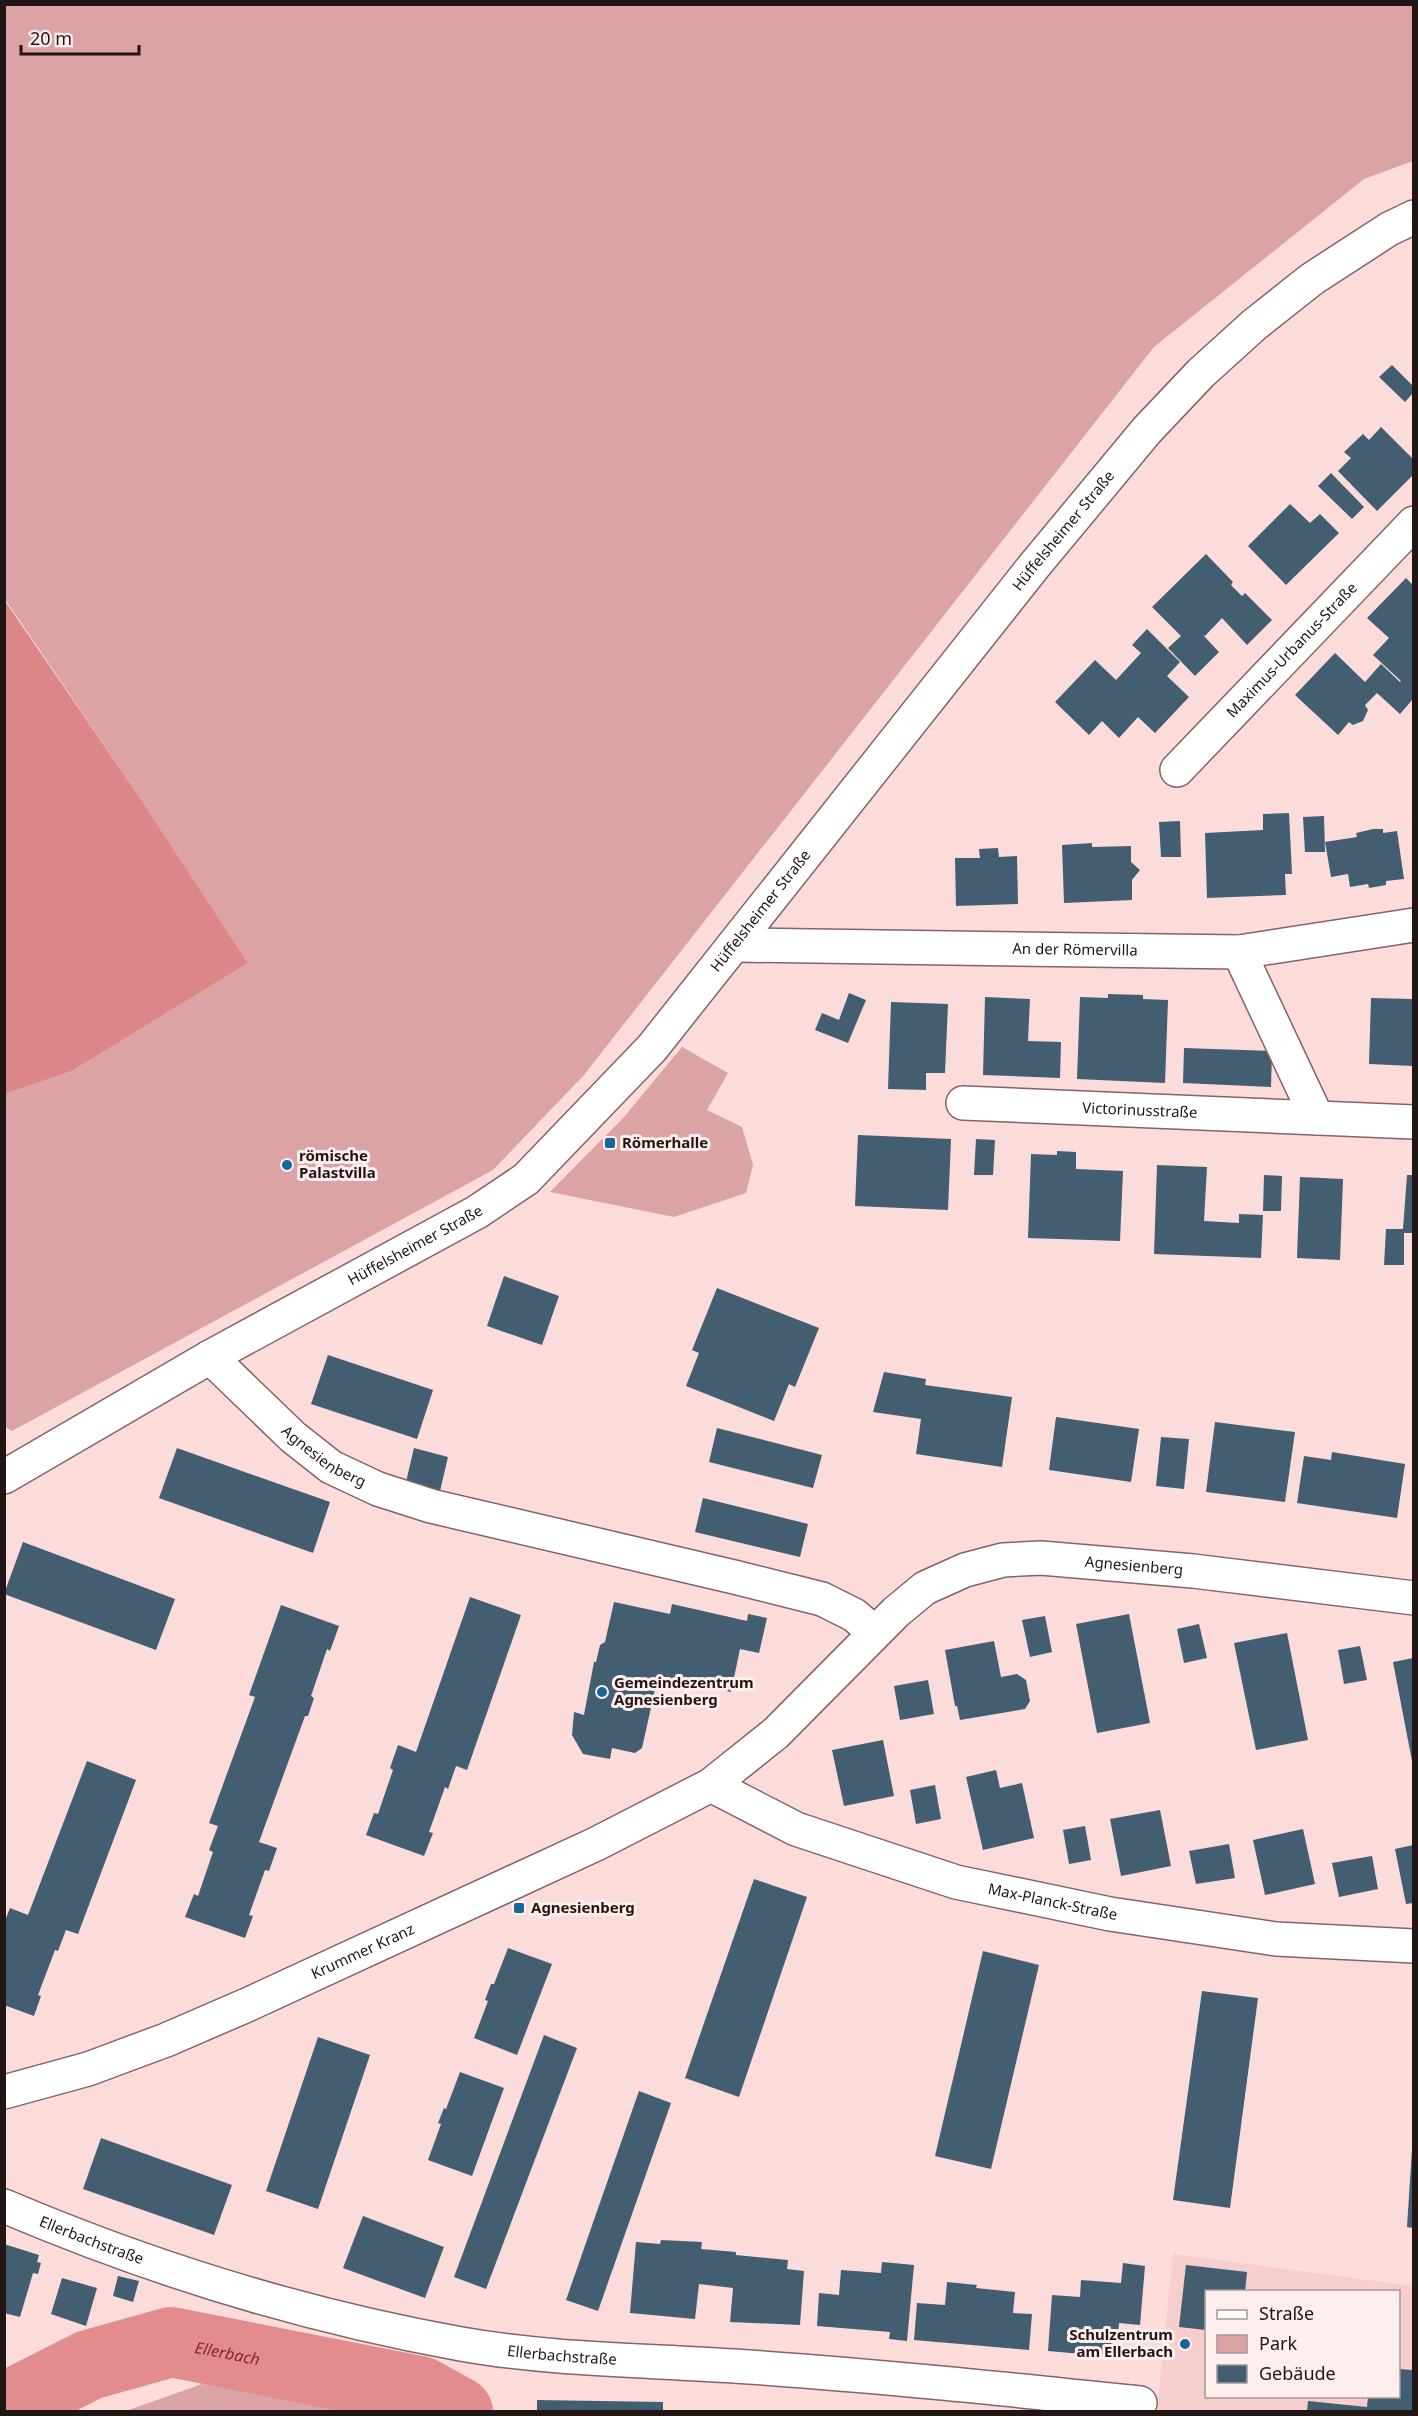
<svg xmlns="http://www.w3.org/2000/svg" width="1418" height="2416" viewBox="0 0 1418 2416" font-family="'Noto Sans',sans-serif">
	<style>
		.built { fill: #f5cecd; fill-rule: evenodd }
		.green { fill: #dba3a3 }
		.forest { fill: #dc8687 }
		.lines { fill: none; stroke-linecap: round; stroke-linejoin: round }
		.river { stroke: #e38c8d; stroke-width: 70 }
		.building { fill: #435d71 }
		.minor-casing { stroke: #866363; stroke-width: 36 }
		.minor { stroke: #fff; stroke-width: 33 }
		.poi-dot { fill: #156799; stroke: #feeeed; stroke-width: 2 }
		.labels { text-anchor: middle; stroke-width: 6; stroke-linejoin: round; paint-order: stroke }
		.street-label { font-size: 15px; fill: #221515; stroke: #feeeed }
		.poi-label { font-size: 15px; font-weight: bold; fill: #221515; stroke: #feeeed; text-anchor: start }
		.water-label { font-size: 16px; font-style: italic; fill: #88232e; stroke: #feeeed }
	</style>
	<rect width="100%" height="100%" fill="#fcdcdb"/>
	<path class="built" d="M 1173,2254 L 1413,2286 L 1413,2411 L 1157,2412 ZM 1206,2292 L 1398,2292 L 1398,2396 L 1206,2396 Z"/>
	<g class="green">
		<polygon points="5,5 1413,5 1413,161 1364,179 1154,347 584,1075 493,1170 12,1431 4,1426 5,1094 72,1071 248,963 138,795 5,599"/>
		<polygon points="682,1047 728,1073 707,1110 742,1127 753,1165 746,1193 674,1217 550,1192 624,1117"/>
		<polygon points="202,2384 323,2401 361,2411 126,2411"/>
	</g>
	<polygon class="forest" points="5,601 138,795 248,963 72,1071 5,1094"/>
	<g class="lines">
		<path class="river" id="s1" d="M 4,2408 L 89,2365 L 171,2342 L 420,2391 L 458,2412"/>
	</g>
	<g class="building">
		<polygon points="1392,365 1413,386 1413,393 1405,402 1379,377"/>
		<polygon points="1381,427 1413,459 1413,475 1377,511 1338,471 1351,458 1344,452 1363,434 1369,440"/>
		<polygon points="1331,473 1364,507 1352,519 1318,486"/>
		<polygon points="1290,504 1310,523 1320,514 1339,533 1286,585 1248,546"/>
		<polygon points="1206,554 1233,582 1231,585 1242,596 1245,593 1272,620 1247,645 1222,618 1205,636 1203,635 1219,652 1195,676 1168,648 1181,636 1152,607"/>
		<polygon points="1406,578 1413,585 1413,699 1400,714 1377,693 1365,705 1368,710 1363,721 1353,725 1349,722 1338,735 1295,695 1335,653 1365,682 1381,664 1400,682 1401,681 1373,655 1389,638 1367,618"/>
		<polygon points="1147,629 1180,662 1167,676 1189,697 1155,733 1138,717 1119,738 1102,721 1089,735 1055,702 1095,660 1116,680 1141,653 1132,645"/>
		<polygon points="1289,813 1292,874 1285,874 1286,895 1207,898 1205,833 1263,830 1263,814"/>
		<polygon points="1324,816 1325,852 1305,852 1303,817"/>
		<polygon points="1180,821 1181,857 1161,857 1159,822"/>
		<polygon points="1373,829 1383,829 1383,833 1397,831 1404,879 1386,881 1386,885 1369,888 1368,884 1350,887 1348,874 1331,877 1325,842 1357,837 1356,833"/>
		<polygon points="1092,843 1092,847 1131,846 1131,862 1140,870 1132,880 1132,900 1064,903 1062,845"/>
		<polygon points="998,848 999,857 1017,856 1018,904 956,906 955,858 980,858 979,849"/>
		<polygon points="849,993 866,1000 848,1043 815,1030 822,1013 839,1020"/>
		<polygon points="1108,994 1143,995 1143,999 1168,1000 1165,1083 1077,1079 1080,997 1108,998"/>
		<polygon points="985,997 1030,999 1028,1041 1061,1042 1060,1078 983,1075"/>
		<polygon points="1371,998 1413,999 1413,1066 1369,1064"/>
		<polygon points="891,1002 948,1004 945,1073 926,1073 926,1090 888,1089"/>
		<polygon points="1184,1048 1272,1051 1271,1087 1183,1083"/>
		<polygon points="858,1135 951,1139 948,1210 855,1206"/>
		<polygon points="976,1139 995,1140 993,1175 974,1175"/>
		<polygon points="1057,1151 1076,1152 1076,1169 1123,1171 1120,1241 1028,1238 1031,1154 1057,1155"/>
		<polygon points="1157,1165 1207,1167 1204,1221 1239,1223 1239,1214 1263,1215 1261,1258 1154,1254"/>
		<polygon points="1264,1175 1282,1176 1281,1211 1263,1211"/>
		<polygon points="1407,1175 1413,1175 1413,1233 1404,1233 1404,1265 1384,1265 1386,1229 1403,1229"/>
		<polygon points="1300,1177 1343,1179 1340,1260 1297,1258"/>
		<polygon points="504,1276 559,1296 542,1345 487,1326"/>
		<polygon points="717,1288 819,1328 795,1387 789,1384 774,1421 686,1386 699,1353 692,1350"/>
		<polygon points="328,1355 433,1390 417,1439 311,1404"/>
		<polygon points="884,1372 926,1379 925,1385 1012,1397 1002,1467 916,1454 921,1419 873,1412"/>
		<polygon points="1056,1417 1139,1429 1131,1482 1049,1470"/>
		<polygon points="1215,1422 1295,1432 1285,1502 1206,1492"/>
		<polygon points="717,1428 822,1455 813,1488 709,1462"/>
		<polygon points="1161,1437 1189,1439 1184,1489 1156,1486"/>
		<polygon points="177,1448 330,1502 313,1553 159,1498"/>
		<polygon points="414,1448 448,1457 440,1491 406,1482"/>
		<polygon points="1332,1452 1405,1464 1397,1518 1297,1503 1304,1456 1331,1460"/>
		<polygon points="703,1498 808,1524 800,1557 695,1532"/>
		<polygon points="23,1542 175,1599 156,1650 4,1594"/>
		<polygon points="470,1597 521,1615 467,1770 456,1766 448,1789 445,1787 429,1832 433,1833 424,1856 366,1835 374,1813 378,1814 393,1770 390,1768 398,1745 416,1752"/>
		<polygon points="614,1602 670,1614 672,1604 747,1621 748,1614 767,1618 759,1653 740,1649 731,1692 658,1676 642,1748 635,1753 612,1748 610,1759 583,1754 572,1735 574,1712 584,1715 594,1662 596,1662 600,1645 605,1642"/>
		<polygon points="281,1605 339,1626 330,1651 327,1649 311,1696 314,1698 308,1716 305,1716 259,1842 277,1848 269,1871 265,1870 249,1915 253,1916 245,1938 185,1917 194,1894 198,1896 213,1852 209,1850 218,1826 209,1823 255,1697 249,1695"/>
		<polygon points="1129,1614 1150,1723 1097,1733 1076,1624"/>
		<polygon points="1045,1616 1052,1652 1030,1657 1022,1620"/>
		<polygon points="1199,1624 1207,1658 1184,1663 1177,1629"/>
		<polygon points="1287,1633 1308,1740 1256,1750 1234,1643"/>
		<polygon points="994,1641 1001,1677 1017,1674 1026,1680 1030,1701 1025,1709 960,1720 957,1706 955,1706 945,1650"/>
		<polygon points="1360,1646 1367,1680 1344,1684 1338,1650"/>
		<polygon points="1413,1658 1413,1761 1412,1761 1393,1662"/>
		<polygon points="928,1680 934,1714 900,1720 894,1686"/>
		<polygon points="883,1740 894,1796 844,1806 832,1750"/>
		<polygon points="87,1761 136,1780 78,1934 66,1930 58,1951 55,1950 38,1995 41,1996 34,2016 4,2005 4,1923 10,1908 28,1915"/>
		<polygon points="996,1770 1000,1788 1022,1783 1034,1838 983,1850 966,1777"/>
		<polygon points="935,1785 941,1819 916,1824 910,1790"/>
		<polygon points="1160,1810 1171,1866 1121,1876 1110,1819"/>
		<polygon points="1085,1826 1091,1860 1069,1864 1063,1830"/>
		<polygon points="1303,1829 1315,1884 1265,1895 1253,1840"/>
		<polygon points="1229,1844 1235,1878 1196,1884 1189,1851"/>
		<polygon points="1413,1845 1413,1903 1406,1904 1395,1849"/>
		<polygon points="1372,1856 1378,1889 1339,1897 1332,1863"/>
		<polygon points="754,1879 807,1897 739,2097 685,2078"/>
		<polygon points="508,1948 552,1964 517,2055 474,2038 488,2001 485,2000 491,1984 494,1984"/>
		<polygon points="983,1951 1039,1965 991,2169 935,2156"/>
		<polygon points="1202,1991 1258,1998 1230,2208 1173,2200"/>
		<polygon points="544,2035 577,2048 486,2289 454,2277"/>
		<polygon points="318,2037 370,2055 318,2209 266,2191"/>
		<polygon points="460,2072 504,2088 472,2176 428,2160 441,2124 438,2123 444,2108 446,2109"/>
		<polygon points="639,2091 671,2103 598,2311 566,2300"/>
		<polygon points="101,2138 232,2185 214,2235 83,2189"/>
		<polygon points="1412,2149 1413,2149 1413,2228 1407,2227"/>
		<polygon points="363,2216 444,2247 425,2298 343,2268"/>
		<polygon points="661,2240 702,2242 701,2249 736,2252 736,2255 788,2260 787,2269 804,2271 800,2325 730,2322 733,2288 699,2284 695,2319 630,2313 636,2242 660,2244"/>
		<polygon points="4,2244 39,2255 37,2262 41,2263 38,2274 33,2273 20,2317 4,2313"/>
		<polygon points="882,2262 914,2265 907,2341 889,2339 890,2332 817,2326 819,2293 839,2295 841,2270 881,2273"/>
		<polygon points="1123,2263 1145,2266 1140,2325 1119,2323 1116,2357 1048,2351 1052,2295 1080,2297 1081,2280 1121,2283"/>
		<polygon points="1186,2265 1247,2272 1245,2292 1206,2292 1206,2330 1179,2327"/>
		<polygon points="118,2276 139,2281 133,2302 113,2296"/>
		<polygon points="62,2278 97,2288 86,2326 51,2314"/>
		<polygon points="947,2282 977,2285 976,2288 1015,2292 1013,2313 1032,2314 1029,2350 914,2340 917,2303 945,2305"/>
		<polygon points="1398,2369 1413,2370 1413,2412 1307,2412 1308,2401 1367,2407 1368,2397 1398,2397"/>
		<polygon points="537,2400 663,2402 663,2412 537,2412"/>
	</g>
	<g class="lines">
		<defs>
			<g id="minor">
				<path id="s2" d="M 1177,770 L 1414,523"/>
				<path id="s3" d="M 736,945 L 1239,952 L 1414,925"/>
				<polyline points="1239,952 1317,1118"/>
				<path id="s4" d="M 963,1103 L 1414,1122"/>
				<path id="s5" d="M 210,1357 L 293,1437 L 331,1467 L 378,1489 L 431,1506 L 734,1577 L 822,1599 L 854,1615 L 874,1632"/>
				<path id="s6" d="M 4,1477 L 210,1357 L 477,1212 L 526,1179 L 652,1048 L 1034,566 L 1147,430 L 1201,373 L 1254,325 L 1312,279 L 1389,229 L 1414,217"/>
				<path id="s7" d="M 711,1785 L 796,1829 L 956,1882 L 1110,1914 L 1276,1939 L 1414,1946"/>
				<path id="s8" d="M 4,2092 L 88,2069 L 166,2040 L 247,2005 L 596,1844 L 711,1785 L 776,1733 L 896,1612 L 925,1588 L 965,1570 L 1003,1560 L 1041,1558 L 1193,1571 L 1414,1598"/>
				<path id="s9" d="M 4,2206 C 150,2268 305,2316 461,2344 C 551,2360 644,2360 734,2366 C 870,2375 1005,2389 1140,2403"/>
			</g>
		</defs>
		<use href="#minor" class="minor-casing"/>
		<use href="#minor" class="minor"/>
	</g>
	<g class="poi-dot">
		<rect x="604" y="1137" width="12" height="12" rx="3"/>
		<circle cx="287" cy="1165" r="6"/>
		<circle cx="602" cy="1692" r="6"/>
		<rect x="513" y="1902" width="12" height="12" rx="3"/>
		<circle cx="1185" cy="2344" r="6"/>
	</g>
	<g class="labels">
		<g class="street-label">
			<text dy="5" stroke="none"><textPath href="#s6" startOffset="1444">Hüffelsheimer Straße</textPath></text>
			<text dy="5" stroke="none"><textPath href="#s2" startOffset="166">Maximus-Urbanus-Straße</textPath></text>
			<text dy="5" stroke="none"><textPath href="#s6" startOffset="958">Hüffelsheimer Straße</textPath></text>
			<text dy="5" stroke="none"><textPath href="#s3" startOffset="339">An der Römervilla</textPath></text>
			<text dy="5" stroke="none"><textPath href="#s4" startOffset="177">Victorinusstraße</textPath></text>
			<text dy="5" stroke="none"><textPath href="#s6" startOffset="472">Hüffelsheimer Straße</textPath></text>
			<text dy="5" stroke="none"><textPath href="#s5" startOffset="152">Agnesienberg</textPath></text>
			<text dy="5" stroke="none"><textPath href="#s8" startOffset="1278">Agnesienberg</textPath></text>
			<text dy="5" stroke="none"><textPath href="#s7" startOffset="363">Max-Planck-Straße</textPath></text>
			<text dy="5" stroke="none"><textPath href="#s8" startOffset="386">Krummer Kranz</textPath></text>
			<text dy="5" stroke="none"><textPath href="#s9" startOffset="94">Ellerbachstraße</textPath></text>
			<text dy="5" stroke="none"><textPath href="#s9" startOffset="580">Ellerbachstraße</textPath></text>
		</g>
		<g class="poi-label">
			<text x="622" y="1148">Römerhalle</text>
			<text x="299" y="1161">römische<tspan x="299" dy="17">Palastvilla</tspan></text>
			<text x="614" y="1688">Gemeindezentrum<tspan x="614" dy="17">Agnesienberg</tspan></text>
			<text x="531" y="1913">Agnesienberg</text>
			<text x="1173" y="2340" text-anchor="end">Schulzentrum<tspan x="1173" dy="17">am Ellerbach</tspan></text>
		</g>
		<g class="water-label">
			<text dy="6" stroke="none"><textPath href="#s1" startOffset="238">Ellerbach</textPath></text>
		</g>
	</g>
	<rect width="1418" height="2416" fill="none" stroke="#221515" stroke-width="12"/>
	<rect x="1205" y="2290" width="195" height="108" fill="#feeeed" stroke="#a69797" stroke-width="1.5"/>
	<rect x="1217" y="2310" width="30" height="9" fill="#ffffff" stroke="#a69797" stroke-width="1.5"/>
	<text x="1259" y="2320" font-size="18" fill="#221515">Straße</text>
	<rect x="1217" y="2335" width="30" height="18" fill="#dba3a3" stroke="#a69797" stroke-width="1.5"/>
	<text x="1259" y="2350" font-size="18" fill="#221515">Park</text>
	<rect x="1217" y="2365" width="30" height="18" fill="#435d71" stroke="#a69797" stroke-width="1.5"/>
	<text x="1259" y="2380" font-size="18" fill="#221515">Gebäude</text>
	<path d="M21 45v9h118v-9" fill="none" stroke="#221515" stroke-width="3"/>
	<text x="30" y="45" font-size="18" fill="#221515" stroke="#feeeed" stroke-width="4.5" paint-order="stroke">20 m</text>
</svg>
